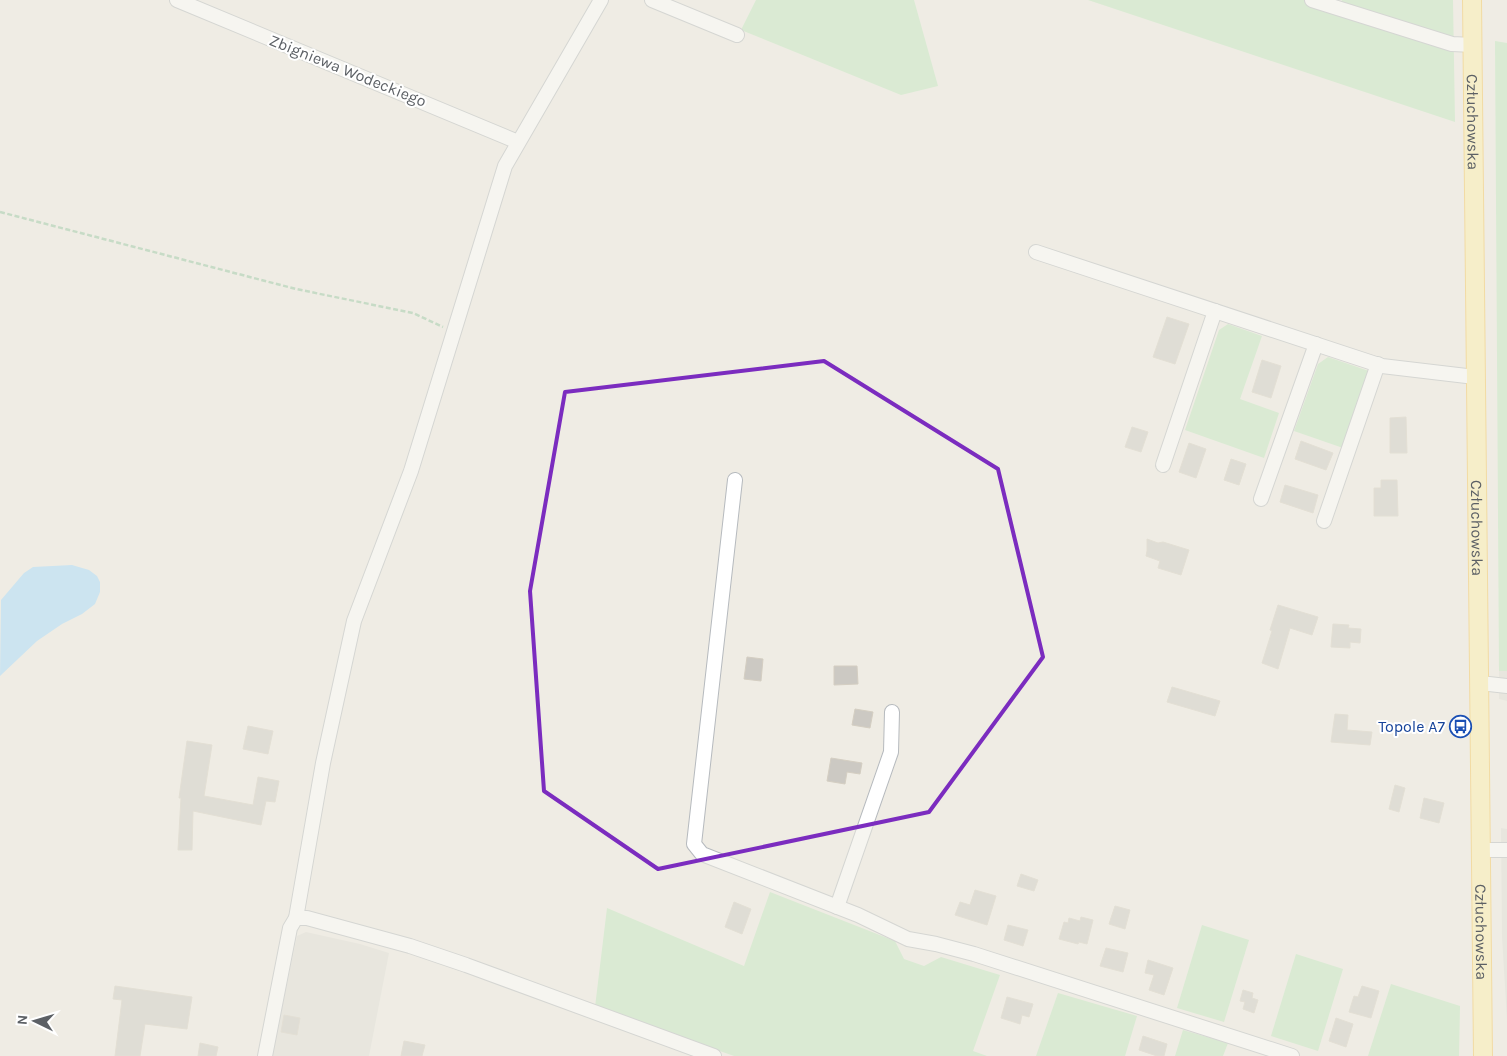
<svg xmlns="http://www.w3.org/2000/svg" width="1507" height="1056" viewBox="0 0 1507 1056" font-family="Karla,sans-serif">
	<style>
		.industrial { fill: #e0ded8 }
		.green { fill: #c0e7bf }
		.water { fill: #a3d9ff }
		.building { fill: #ccc9c3; stroke: #d4cec2 }
		.lines { fill: none; stroke-linecap: round; stroke-linejoin: round }
		.minor-casing { stroke: #b6babe; stroke-width: 16 }
		.major-casing { stroke: #f6c555; stroke-width: 20 }
		.path { stroke: #97c6a3; stroke-width: 2.5; stroke-dasharray: 5 2.5; stroke-linecap: butt }
		.minor { stroke: #fff; stroke-width: 14 }
		.major { stroke: #ffefa8; stroke-width: 18 }
		.marked { fill: none; stroke: #7b2cbf; stroke-width: 4; stroke-linejoin: round }
		.labels { text-anchor: middle; stroke-width: 4; stroke-linejoin: round; paint-order: stroke }
		.street-label { font-size: 16px; fill: #5c6065; stroke: #fff }
		.transit-label { font-size: 16px; fill: #164399; stroke: #fff; text-anchor: end }
	</style>
	<rect width="100%" height="100%" fill="#efece4"/>
	<g class="industrial">
		<polygon points="1499,671 1507,671 1507,701 1499,699"/>
		<polygon points="1501,828 1507,829 1507,1019 1502,937"/>
		<polygon points="306,932 360,944 389,953 369,1056 272,1056 297,936"/>
	</g>
	<g class="green">
		<polygon points="756,0 914,0 938,86 901,95 741,30"/>
		<polygon points="1088,0 1335,0 1341,2 1342,0 1453,0 1455,122"/>
		<polygon points="1495,41 1507,43 1507,671 1499,671"/>
		<polygon points="1228,324 1262,336 1240,399 1279,413 1264,458 1185,430 1219,330"/>
		<polygon points="1328,357 1369,371 1343,448 1294,431 1318,364"/>
		<polygon points="770,892 895,941 904,959 924,966 941,957 1000,975 973,1051 987,1056 734,1056 595,1007 607,908 744,966"/>
		<polygon points="1202,925 1249,940 1224,1022 1177,1008"/>
		<polygon points="1296,954 1343,969 1318,1051 1271,1036"/>
		<polygon points="1391,984 1460,1006 1459,1056 1368,1056"/>
		<polygon points="1058,993 1137,1016 1125,1056 1036,1056"/>
		<polygon points="1183,1030 1228,1043 1223,1056 1175,1056"/>
	</g>
	<polygon class="water" points="72,565 89,570 97,576 100,582 100,592 95,604 82,614 62,624 37,641 0,676 1,600 24,573 33,567"/>
	<g class="building">
		<polygon points="1167,317 1189,324 1175,364 1153,357"/>
		<polygon points="1262,360 1281,366 1271,398 1252,392"/>
		<polygon points="1406,417 1407,453 1390,453 1390,418"/>
		<polygon points="1132,427 1148,432 1141,452 1125,447"/>
		<polygon points="1301,441 1333,453 1326,470 1295,459"/>
		<polygon points="1189,443 1206,449 1196,478 1179,472"/>
		<polygon points="1231,459 1246,464 1239,485 1224,480"/>
		<polygon points="1381,480 1397,480 1398,516 1374,516 1374,488 1381,488"/>
		<polygon points="1285,485 1318,495 1313,513 1280,502"/>
		<polygon points="1147,539 1158,543 1163,542 1189,550 1181,575 1158,568 1160,561 1146,556 1147,551"/>
		<polygon points="1278,605 1318,617 1312,635 1290,628 1278,669 1262,663 1272,631 1270,630"/>
		<polygon points="1333,624 1349,625 1348,628 1361,629 1360,643 1350,642 1350,648 1331,647"/>
		<polygon points="747,657 763,659 761,681 744,679"/>
		<polygon points="834,666 857,666 858,684 834,685"/>
		<polygon points="1172,687 1220,701 1215,716 1167,702"/>
		<polygon points="855,709 873,712 870,728 852,725"/>
		<polygon points="1335,714 1348,715 1347,730 1372,732 1370,745 1331,742"/>
		<polygon points="248,726 273,731 268,754 243,749"/>
		<polygon points="187,741 212,745 204,796 253,805 258,777 279,781 275,802 266,801 261,825 193,811 192,850 178,850 181,798 179,798"/>
		<polygon points="831,758 862,763 860,774 847,772 845,784 827,781"/>
		<polygon points="1395,785 1405,788 1399,812 1389,809"/>
		<polygon points="1424,798 1444,803 1439,823 1420,818"/>
		<polygon points="1021,874 1038,880 1034,891 1017,886"/>
		<polygon points="975,890 996,896 987,925 955,915 960,902 970,905"/>
		<polygon points="734,902 751,909 742,934 725,927"/>
		<polygon points="1115,906 1130,910 1125,929 1109,924"/>
		<polygon points="1081,917 1093,920 1087,944 1079,942 1078,944 1059,939 1064,922 1068,923 1069,918 1080,921"/>
		<polygon points="1008,925 1028,930 1023,946 1004,940"/>
		<polygon points="1106,948 1128,953 1123,972 1100,966"/>
		<polygon points="1148,960 1173,968 1164,995 1149,990 1154,975 1145,973"/>
		<polygon points="115,986 192,997 187,1029 145,1024 140,1056 115,1056 122,1000 113,999"/>
		<polygon points="1362,986 1379,991 1371,1018 1349,1012 1354,996 1358,997"/>
		<polygon points="1243,990 1253,993 1252,998 1258,1000 1254,1013 1243,1009 1245,1002 1240,1001"/>
		<polygon points="1007,997 1033,1004 1029,1017 1022,1015 1020,1024 1001,1018"/>
		<polygon points="284,1015 300,1018 297,1035 281,1032"/>
		<polygon points="1336,1018 1353,1024 1346,1047 1329,1041"/>
		<polygon points="1143,1036 1167,1044 1164,1056 1157,1056 1139,1050"/>
		<polygon points="404,1041 425,1045 422,1056 401,1056"/>
		<polygon points="200,1043 218,1047 216,1056 198,1056"/>
	</g>
	<g class="lines">
		<defs>
			<g id="minor">
				<polyline points="177,0 518,142"/>
				<polyline points="652,0 737,35"/>
				<polyline points="1312,0 1452,44 1473,45"/>
				<polyline points="1036,252 1382,366 1475,377"/>
				<polyline points="1163,465 1215,311"/>
				<polyline points="735,480 694,844 702,854 858,915 908,939 936,944 974,954 1292,1056"/>
				<polyline points="1261,499 1316,344"/>
				<polyline points="1324,521 1378,364"/>
				<polyline points="1480,683 1507,686"/>
				<polyline points="1481,850 1507,850"/>
				<polyline points="837,907 891,752 892,712"/>
				<polyline points="296,918 307,918 410,946 466,965 714,1056"/>
				<polyline points="265,1056 290,928 296,918 323,763 354,621 411,471 505,166 601,0"/>
			</g>
			<g id="major">
				<path id="s1" d="M 1472,0 L 1483,1056"/>
			</g>
		</defs>
		<use href="#minor" class="minor-casing"/>
		<use href="#major" class="major-casing"/>
		<polyline class="path" points="0,212 296,289 413,313 443,327"/>
		<use href="#minor" class="minor"/>
		<use href="#major" class="major"/>
	</g>
	<path d="M0 0H1507V1056H0ZM 824,361 L 998,469 L 1043,657 L 929,812 L 658,869 L 544,791 L 530,591 L 565,392 Z" fill="#efece4" fill-opacity=".55" fill-rule="evenodd"/>
	<path class="marked" d="M 824,361 L 998,469 L 1043,657 L 929,812 L 658,869 L 544,791 L 530,591 L 565,392 Z"/>
	<defs>
		<symbol id="bus-ring" viewBox="-11 -11 22 22"><circle r="9.5" fill="#fff" stroke="#1a4fb4" stroke-width="1.5"/><path d="M-5-6H5V4H4V6H2V4H-2V6H-4V4H-5ZM-3.5-4V0h7V-4ZM-3.5 1.2v1.5H-2V1.2ZM2 1.2v1.5H3.5V1.2Z" fill="#1a4fb4"/></symbol>
	</defs>
	<g fill-rule="evenodd">
		<use href="#bus-ring" x="1448" y="714" width="25" height="25"/>
	</g>
	<g class="labels">
		<g class="street-label">
			<text transform="translate(348 70) rotate(22)" y="6">Zbigniewa Wodeckiego</text>
			<text dy="6" stroke="none"><textPath href="#s1" startOffset="122">Człuchowska</textPath></text>
			<text dy="6" stroke="none"><textPath href="#s1" startOffset="528">Człuchowska</textPath></text>
			<text dy="6" stroke="none"><textPath href="#s1" startOffset="932">Człuchowska</textPath></text>
		</g>
		<g class="transit-label">
			<text x="1445" y="732">Topole A7</text>
		</g>
	</g>
	<g transform="translate(35 1021) rotate(275)" stroke="#ffffff" stroke-width="4" paint-order="stroke">
	<path d="M0-4L9 19L0 12L-9 19Z" fill="#5c6065"/>
	<text y="-8" font-size="14" font-weight="bold" text-anchor="middle" fill="#5c6065">N</text>
	</g>
</svg>
